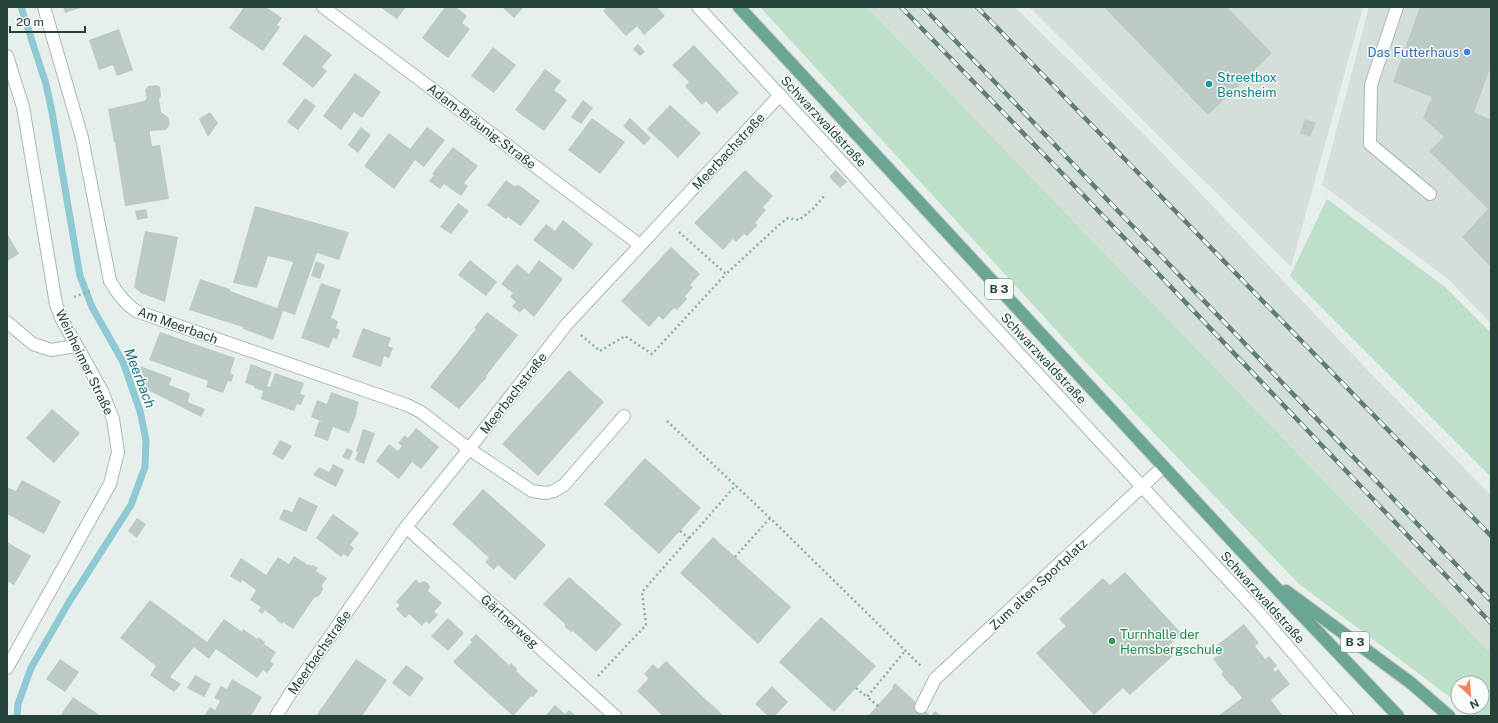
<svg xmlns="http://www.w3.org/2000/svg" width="1498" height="723" viewBox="0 0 1498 723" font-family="'Public Sans',sans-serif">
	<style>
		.built { fill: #d4dfda }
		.green { fill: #bfe0c8 }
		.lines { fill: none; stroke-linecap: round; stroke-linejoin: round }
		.stream { stroke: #8ec9d4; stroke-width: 7 }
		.building { fill: #bbcac4 }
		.minor-casing { stroke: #a8b8b2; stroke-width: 14 }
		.major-casing { stroke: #c2cac8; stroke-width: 14 }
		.path { stroke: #86b3a5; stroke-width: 2.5; stroke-dasharray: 2 3; stroke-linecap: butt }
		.minor { stroke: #fff; stroke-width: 12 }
		.major { stroke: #6aa596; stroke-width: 12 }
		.rail-casing { stroke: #5f7d75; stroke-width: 4.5 }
		.rail { stroke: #f7fbf9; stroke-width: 3; stroke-dasharray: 9; stroke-linecap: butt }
		.shop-dot { fill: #3f7fe0; stroke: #f7fbf9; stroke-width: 1.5 }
		.culture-dot { fill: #0f9aa8; stroke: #f7fbf9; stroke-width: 1.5 }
		.leisure-dot { fill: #2e9e5b; stroke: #f7fbf9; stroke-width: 1.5 }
		.labels { text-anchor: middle; stroke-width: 3; stroke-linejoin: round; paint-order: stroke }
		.shield { fill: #f7fbf9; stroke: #637a73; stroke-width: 1 }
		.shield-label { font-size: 12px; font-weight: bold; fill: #24423a }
		.shop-label { font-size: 13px; fill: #366cbe; stroke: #f7fbf9; text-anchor: end }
		.culture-label { font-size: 13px; fill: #0d838f; stroke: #f7fbf9; text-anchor: start }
		.street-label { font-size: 13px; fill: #24423a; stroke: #f7fbf9 }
		.leisure-label { font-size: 13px; fill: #27864d; stroke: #f7fbf9; text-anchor: start }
		.water-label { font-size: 14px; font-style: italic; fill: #1c6f80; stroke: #f7fbf9 }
	</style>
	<rect width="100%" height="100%" fill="#e6efeb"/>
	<g class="built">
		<polygon points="867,7 1015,7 1149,139 1377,380 1491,495 1491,654"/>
		<polygon points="1029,7 1363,7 1291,267"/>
		<polygon points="1369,7 1491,7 1491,323 1448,279 1322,185"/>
	</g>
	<g class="green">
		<polygon points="760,7 867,7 1491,654 1491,716 1475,716 1463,707 1482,707 1482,683 1458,683 1458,703 1299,584 1079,355"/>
		<polygon points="1327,199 1445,287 1491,333 1491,477 1290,276"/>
	</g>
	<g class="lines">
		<polyline class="stream" points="17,716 18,704 31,668 69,602 131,505 145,467 146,440 140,411 123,362 92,307 80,276 52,112 46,84 21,7"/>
	</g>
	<g class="building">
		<polygon points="63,7 83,7 65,13"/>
		<polygon points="244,7 266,7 282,18 277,25 280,27 263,51 229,28"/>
		<polygon points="380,7 406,7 397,19"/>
		<polygon points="445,7 456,7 467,16 462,23 470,29 448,58 422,38"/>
		<polygon points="503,7 524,7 514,18 503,8"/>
		<polygon points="607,7 657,7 665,16 644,35 637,26 626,36 603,11"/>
		<polygon points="1104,7 1227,7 1272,53 1208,115"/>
		<polygon points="1420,7 1491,7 1491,66 1474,112 1491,120 1491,267 1462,237 1488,209 1429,151 1444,137 1423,118 1432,97 1393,82"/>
		<polygon points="119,29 133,70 117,76 113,65 99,70 89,40"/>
		<polygon points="305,34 332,55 322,67 327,71 313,88 282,64"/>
		<polygon points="638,44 645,52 640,56 633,49"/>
		<polygon points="694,45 739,93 717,113 706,101 702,105 685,86 689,82 672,65"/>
		<polygon points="493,47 516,65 494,93 471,76"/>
		<polygon points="545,69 561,81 554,90 567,100 544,131 515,110"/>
		<polygon points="355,73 381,92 362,118 354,112 341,130 323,116"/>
		<polygon points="156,85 160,87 161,96 159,99 161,112 168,117 170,124 166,130 150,131 150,135 152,146 160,145 169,199 125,206 115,142 114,142 108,109 144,101 147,98 145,90 148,86"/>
		<polygon points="305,98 316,106 298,130 287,122"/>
		<polygon points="583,100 593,108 581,124 571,117"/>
		<polygon points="670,105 701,133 678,158 647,129"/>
		<polygon points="210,112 218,123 208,137 199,119"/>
		<polygon points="592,118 625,142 600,174 568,150"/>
		<polygon points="630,118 651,138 644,145 623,126"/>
		<polygon points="1305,119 1316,123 1310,137 1300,133"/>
		<polygon points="361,127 371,135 358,153 348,145"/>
		<polygon points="427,127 445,140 424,167 415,160 394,189 364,166 389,133 410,149"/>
		<polygon points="453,147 478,166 464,183 468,186 461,196 444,184 440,189 429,181 434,175 432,174"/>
		<polygon points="745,170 773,196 763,207 766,210 755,223 758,225 747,236 744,234 736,242 733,239 723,250 694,223"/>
		<polygon points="836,170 847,182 840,188 829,177"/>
		<polygon points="506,180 514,186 519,185 540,201 521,226 508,217 506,219 487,205"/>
		<polygon points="458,203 469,211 451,234 440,227"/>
		<polygon points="255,206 349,232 339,260 317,253 295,315 283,311 273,340 243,329 243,327 189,310 200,279 230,289 230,291 277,308 293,262 268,256 257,288 233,283"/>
		<polygon points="146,209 148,218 137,220 135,211"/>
		<polygon points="563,220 593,244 573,270 533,240 546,224 555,231"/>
		<polygon points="145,231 178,237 165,302 141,293 134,287"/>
		<polygon points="7,233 19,254 7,261"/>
		<polygon points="671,247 700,274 690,285 693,287 685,296 687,299 677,310 674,308 663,320 659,316 649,327 621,301"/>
		<polygon points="470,260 497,282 486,296 458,275"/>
		<polygon points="539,260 563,279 534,317 524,308 520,313 512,306 516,302 510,297 513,293 502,285 502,283 517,264 529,274"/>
		<polygon points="316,261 325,265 320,279 311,276"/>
		<polygon points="321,283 341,290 331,318 338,321 336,328 340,330 337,339 333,338 329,348 301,338"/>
		<polygon points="487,312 518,335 486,376 487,377 459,409 430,387 476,329 474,328"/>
		<polygon points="363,328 391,338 388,346 393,348 389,358 384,356 381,367 352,357"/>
		<polygon points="160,332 235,358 230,373 234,375 231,382 228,381 223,393 206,387 208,381 149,360"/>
		<polygon points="251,364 272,372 267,386 270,387 275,373 304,383 300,394 305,395 301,405 297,404 294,411 261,399 263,391 254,388 254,386 245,383"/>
		<polygon points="140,366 172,378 169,385 190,393 188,402 205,409 201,417 148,390"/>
		<polygon points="569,370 604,402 538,476 502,444"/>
		<polygon points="331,392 359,402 356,413 357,413 349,433 333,427 328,441 314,436 319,421 323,422 311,417 317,400 327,404"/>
		<polygon points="52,409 80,433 54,463 26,438"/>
		<polygon points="416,428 439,447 421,469 412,462 399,479 376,461 389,444 398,451 402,446 398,443 405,435 408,438"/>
		<polygon points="363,429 375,433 364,464 355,460 358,452 356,451"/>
		<polygon points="280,440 292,446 283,460 272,454"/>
		<polygon points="347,448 353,451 349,460 342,457"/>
		<polygon points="645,458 701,508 659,554 604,504"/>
		<polygon points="333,464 344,470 336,487 313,475 319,467 329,472"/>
		<polygon points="22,480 61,501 44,534 7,514 7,487 16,491"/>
		<polygon points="483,489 546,545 515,580 498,565 494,570 485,562 489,558 452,524"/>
		<polygon points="299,497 318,506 306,532 279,519 284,509 292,512"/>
		<polygon points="333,514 359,533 350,545 354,548 348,557 343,554 341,557 316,538"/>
		<polygon points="137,518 146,524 137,538 128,531"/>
		<polygon points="713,537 791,607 758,644 680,573"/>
		<polygon points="7,542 31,556 14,585 7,581"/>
		<polygon points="294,556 308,565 308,564 312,566 313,565 318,568 316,571 327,578 322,585 323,590 319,596 314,598 293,629 283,622 282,624 276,620 277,619 265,610 262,614 258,611 261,607 250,600 256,590 242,580 241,583 230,576 241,558 266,575 278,557 289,564"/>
		<polygon points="1125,572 1182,634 1167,647 1174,655 1130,695 1123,688 1094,715 1036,653 1066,626 1059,619 1103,578 1110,585"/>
		<polygon points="569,577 622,624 596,652 573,631 571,632 565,627 565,624 543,604"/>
		<polygon points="416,579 419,583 424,581 428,583 430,587 428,591 442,603 434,612 438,615 429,624 426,621 422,626 409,614 405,618 396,609 400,605 396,602"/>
		<polygon points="150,600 207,642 224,619 242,632 243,629 257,639 258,637 265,642 264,644 276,652 270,661 274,664 267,673 263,670 257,678 216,649 209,659 194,647 170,677 181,684 174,692 150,675 156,666 120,638"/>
		<polygon points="821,617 876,666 834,712 779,662"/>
		<polygon points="448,618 464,633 448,651 431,636"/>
		<polygon points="1244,624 1259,643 1255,646 1265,659 1269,656 1277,666 1273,669 1275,672 1278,669 1290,684 1271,700 1282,715 1280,716 1218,716 1242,698 1232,685 1231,686 1221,674 1223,672 1213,659 1222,652 1217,645"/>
		<polygon points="476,634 509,665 511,663 517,669 516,671 538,691 533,697 531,696 513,716 453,662 472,642 470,640"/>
		<polygon points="60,659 79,672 65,692 46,679"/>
		<polygon points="356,659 387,680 362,716 316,716"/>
		<polygon points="666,661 701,695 724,716 663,716 637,691 647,680 648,678 644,674 653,664 658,669"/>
		<polygon points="406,665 424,678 410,697 392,683"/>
		<polygon points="195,675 211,684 204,697 187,688"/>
		<polygon points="232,679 262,697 253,713 250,716 204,716 210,707 215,710 220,701 214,698 221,686 227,689"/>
		<polygon points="895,683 931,716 935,711 941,716 868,716 893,688 892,687"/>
		<polygon points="772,686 788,702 775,716 768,716 755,704"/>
		<polygon points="73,697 101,716 60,716"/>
		<polygon points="555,705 565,714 569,710 576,716 545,716"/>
	</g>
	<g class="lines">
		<defs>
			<g id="minor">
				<path d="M 44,7 L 82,138 L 110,281 C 117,293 124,303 136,311 L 407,405 L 421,412 L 469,449 L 532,491 L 546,493 L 554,491 L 564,485 L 624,416"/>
				<polyline points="323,7 640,245"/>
				<polyline points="698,7 1260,614 1347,716"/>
				<polyline points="1397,7 1371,85 1370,144 1430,194"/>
				<polyline points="7,56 23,107 56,304 61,318 102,391 113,419 118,452 110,484 7,668"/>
				<polyline points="7,322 33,344 51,350 76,346"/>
				<polyline points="406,527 615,716"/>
				<polyline points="921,707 935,679 1163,467"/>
				<polyline points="276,716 290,694 406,527 469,449 567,324 780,95"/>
			</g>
			<g id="major">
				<polyline points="739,7 1260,571 1398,716"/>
				<polyline points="1286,591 1411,683 1449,716"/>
			</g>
		</defs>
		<use href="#minor" class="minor-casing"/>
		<use href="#major" class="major-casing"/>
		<g class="path">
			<polyline points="679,232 726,274 779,225 788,218 799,220 813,209 825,195"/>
			<polyline points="74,297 93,290"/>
			<polyline points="581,335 600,351 625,336 652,354 726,274"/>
			<polyline points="667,421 770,518 922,667"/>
			<polyline points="680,531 690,539"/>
			<polyline points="735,557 770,518"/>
			<polyline points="598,676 646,625 642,592 736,485"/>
			<polyline points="856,688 867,697"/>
			<polyline points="878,706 867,697 905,651"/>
		</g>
		<use href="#minor" class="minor"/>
		<use href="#major" class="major"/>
		<defs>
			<g id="rail">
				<polyline points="901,7 1088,200 1491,623"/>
				<polyline points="923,7 1491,601"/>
				<polyline points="977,7 1491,536"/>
			</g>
		</defs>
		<use href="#rail" class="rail-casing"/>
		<use href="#rail" class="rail"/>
	</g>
	<circle class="shop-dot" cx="1467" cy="52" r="4"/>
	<circle class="culture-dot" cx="1209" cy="84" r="4"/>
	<circle class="leisure-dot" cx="1112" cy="641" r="4"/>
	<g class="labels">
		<g class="shield">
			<rect x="985" y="279" width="28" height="20" rx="3"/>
			<rect x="1341" y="632" width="28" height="20" rx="3"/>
		</g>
		<g class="shield-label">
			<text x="999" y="293">B 3</text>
			<text x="1355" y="646">B 3</text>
		</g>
		<g class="shop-label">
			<text x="1459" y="57">Das Futterhaus</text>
		</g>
		<g class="culture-label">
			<text x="1217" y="82">Streetbox<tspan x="1217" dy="15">Bensheim</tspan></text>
		</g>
		<g class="street-label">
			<text transform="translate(824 121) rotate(47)" y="5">Schwarzwaldstraße</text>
			<text transform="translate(482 126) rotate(37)" y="5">Adam-Bräunig-Straße</text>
			<text transform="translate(728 151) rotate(-47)" y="5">Meerbachstraße</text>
			<text transform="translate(178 325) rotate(20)" y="5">Am Meerbach</text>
			<text transform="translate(1044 358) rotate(47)" y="5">Schwarzwaldstraße</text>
			<text transform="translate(85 362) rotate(64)" y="5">Weinheimer Straße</text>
			<text transform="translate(513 393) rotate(-52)" y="5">Meerbachstraße</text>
			<text transform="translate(1038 584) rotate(-43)" y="5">Zum alten Sportplatz</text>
			<text transform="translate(1263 597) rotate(48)" y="5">Schwarzwaldstraße</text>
			<text transform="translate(510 621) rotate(42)" y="5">Gärtnerweg</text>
			<text transform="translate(319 652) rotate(-55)" y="5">Meerbachstraße</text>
		</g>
		<g class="leisure-label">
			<text x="1120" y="639">Turnhalle der<tspan x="1120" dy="15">Hemsbergschule</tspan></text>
		</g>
		<g class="water-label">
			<text transform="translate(140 378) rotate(69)" y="5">Meerbach</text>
		</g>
	</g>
	<rect width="1498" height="723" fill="none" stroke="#24423a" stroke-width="16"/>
	<g transform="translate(1470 695) rotate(154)"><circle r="19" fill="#f7fbf9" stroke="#a3b1ad"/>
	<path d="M0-3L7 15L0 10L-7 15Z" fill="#f4845f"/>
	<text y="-6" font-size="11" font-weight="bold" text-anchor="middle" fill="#24423a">N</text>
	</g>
	<path d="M10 26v6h75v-6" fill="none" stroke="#24423a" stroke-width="2"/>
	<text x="16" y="26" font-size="12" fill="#24423a" stroke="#f7fbf9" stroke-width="3" paint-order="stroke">20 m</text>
</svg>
